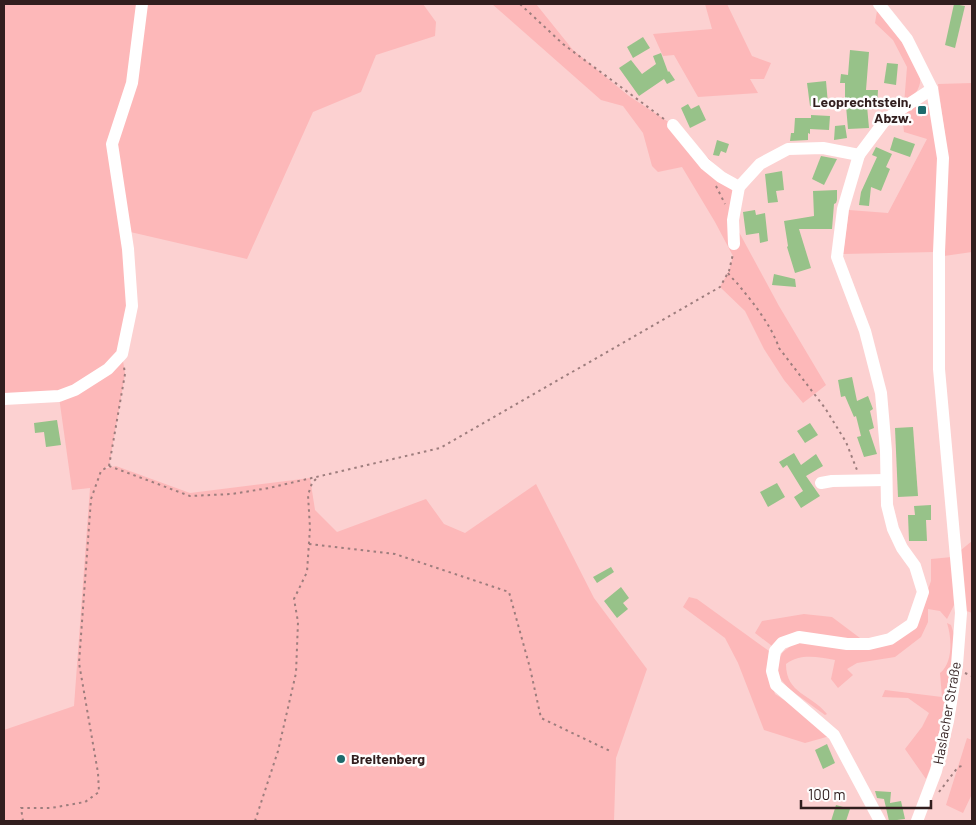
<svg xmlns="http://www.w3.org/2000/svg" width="976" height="825" viewBox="0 0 976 825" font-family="Barlow,sans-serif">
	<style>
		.green { fill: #fdb8b9 }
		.building { fill: #97c289 }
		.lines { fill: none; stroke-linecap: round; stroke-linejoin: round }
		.path { stroke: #9d7d7d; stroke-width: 2; stroke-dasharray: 2.5 4; stroke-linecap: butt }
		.minor { stroke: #fff; stroke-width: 12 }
		.poi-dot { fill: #1d6a6c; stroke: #fefefe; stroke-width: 2 }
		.labels { text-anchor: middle; stroke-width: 5; stroke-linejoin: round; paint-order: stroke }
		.poi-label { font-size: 14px; font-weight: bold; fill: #311e1e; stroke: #fefefe; text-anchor: end }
		.street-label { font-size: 14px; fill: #311e1e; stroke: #fefefe }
	</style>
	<rect width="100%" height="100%" fill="#fcd1d1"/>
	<g class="green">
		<polygon points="4,4 423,4 436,22 435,36 376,55 361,92 313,112 247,259 126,231 132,306 122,354 125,374 109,466 103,469 116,466 190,493 310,478 315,510 337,532 426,499 444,524 465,533 536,484 594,598 647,669 616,758 614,821 4,821 4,730 74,706 90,488 72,490 59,397 4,399"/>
		<polygon points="492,4 536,4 573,50 629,96 673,125 739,187 733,221 779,306 826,385 803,403 784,380 764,349 745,311 720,287 729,271 733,256 715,222 682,167 658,172 652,166 643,133 623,106 601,100"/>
		<polygon points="705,4 727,4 752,56 771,63 764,79 750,79 758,93 698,97 674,55 663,56 653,34 712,29"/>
		<path d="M 877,11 C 888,24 924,66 920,83 C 918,93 911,98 904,104 L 907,67 L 893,40 L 875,23 Z"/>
		<polygon points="972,83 972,252 944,256 946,143 938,84"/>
		<polygon points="922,105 930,108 939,147 935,252 843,254 849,210 888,213 927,139 904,132 902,116 913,107 917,106 917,116 922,117"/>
		<polygon points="972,541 972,613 964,610 961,550"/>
		<path d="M 952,557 L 954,605 L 947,619 L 940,611 L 928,609 L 928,622 L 921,637 L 895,657 L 857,663 L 847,669 L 853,675 L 838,688 L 831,679 L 835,660 C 817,657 801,653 786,664 C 786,694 811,694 827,714 L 825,715 L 789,689 L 779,677 L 777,661 L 783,652 L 792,645 L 808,641 L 899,637 L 927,592 L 931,581 L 931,559 Z"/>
		<polygon points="689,597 697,599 769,651 767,668 775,694 806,714 830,736 805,743 764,730 738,663 725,638 683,607"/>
		<polygon points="804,614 832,617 860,638 854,642 827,638 772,646 755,633 762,621"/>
		<path d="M 947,623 L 951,625 L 954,634 L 951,673 L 937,750 L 926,779 L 905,749 L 922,727 L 929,713 L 908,698 L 882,697 L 885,690 L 942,697 L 940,673 C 953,663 952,638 947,623 Z"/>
		<polygon points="967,738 972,740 972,794 963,813 946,805"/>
	</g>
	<g class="building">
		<polygon points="954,4 965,6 955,48 945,45"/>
		<polygon points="643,37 650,48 633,58 627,47"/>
		<polygon points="850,50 869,52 866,90 878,90 877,107 867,106 869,128 848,129 846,106 845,106 845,83 840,83 841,74 848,75"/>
		<polygon points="661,53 668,72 669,71 675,80 667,84 664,79 639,96 619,68 631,60 642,74 656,64 653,56"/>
		<polygon points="887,63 898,64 896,85 884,83"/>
		<polygon points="826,81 828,104 810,106 807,83"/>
		<polygon points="688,104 691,109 699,105 706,120 690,128 681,108"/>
		<polygon points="811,115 830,116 829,130 810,129 810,134 808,133 808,140 790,141 791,133 794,133 795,118 811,118"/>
		<polygon points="845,125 847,138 834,140 835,126"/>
		<polygon points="894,137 915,144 910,157 890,150"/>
		<polygon points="717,140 729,144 726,153 721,151 719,156 713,155"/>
		<polygon points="876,147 892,154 886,167 890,169 881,191 871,187 869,206 859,205 861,192 877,157 872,155"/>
		<polygon points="821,156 837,159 824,185 812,179"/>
		<polygon points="782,171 784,190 776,191 778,202 768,203 765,174"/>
		<polygon points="837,190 837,200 836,203 834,204 832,229 799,229 811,268 795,273 787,247 788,246 784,221 814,216 813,191"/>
		<polygon points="755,210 756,215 765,213 768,241 760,243 759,233 746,235 743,212"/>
		<polygon points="774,274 795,279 796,287 772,285"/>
		<polygon points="852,377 857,401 868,396 873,409 870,411 874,428 869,430 877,454 864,457 857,437 861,436 856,416 854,417 845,396 841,397 838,380"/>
		<polygon points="57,420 61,445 46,447 44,432 35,433 34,423"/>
		<polygon points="810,423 818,435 805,443 797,431"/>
		<polygon points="913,427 918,496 898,497 895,428"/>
		<polygon points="794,453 801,465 816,454 823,466 806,476 820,496 801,508 794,497 803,491 787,465 783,468 779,462"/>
		<polygon points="777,483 785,497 768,507 760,492"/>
		<polygon points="931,505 931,520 926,520 927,541 909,541 908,515 915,515 914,506"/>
		<polygon points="611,567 614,572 597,583 593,577"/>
		<polygon points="621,587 629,598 623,603 628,609 617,618 604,601"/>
		<polygon points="827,744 835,763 823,769 815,750"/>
		<polygon points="875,791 891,792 890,803 901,801 905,819 889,821 884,799 877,798"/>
		<polygon points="836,805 850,809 846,821 831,821"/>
	</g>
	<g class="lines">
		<g class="path">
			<polyline points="520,4 563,44 664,119"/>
			<polyline points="716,186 725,204"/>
			<path d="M 728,273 C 732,279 737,282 741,288 C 755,305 772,327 779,348 L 825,408 L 846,442 L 857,470"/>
			<polyline points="109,466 190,496 232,494 269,488 440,448 720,287 729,271 733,254"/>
			<polyline points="309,544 395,554 509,592 530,668 541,718 610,751"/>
			<polyline points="965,673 972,676"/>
			<polyline points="939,792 958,767 962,766"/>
			<polyline points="23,821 21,808 51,808 85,802 99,792 98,773 79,663 91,499 101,471 109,466 125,374 124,367"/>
			<polyline points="255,821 278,751 296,673 298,622 294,599 307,572 310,528 308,495 312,483 318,477"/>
		</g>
		<g class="minor">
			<polyline points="879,4 907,39 932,89 943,158 939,252 939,369 961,613 957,665 948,721 936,771 917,821"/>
			<polyline points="673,125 705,164 721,177 739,187"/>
			<polyline points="859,155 843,209 837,257 865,331 881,393 886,451 887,505 893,529 902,548 915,566 923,592 912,624 890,639 869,644 847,644 799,637 782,643 775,651 772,671 776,685 834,735 880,821"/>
			<polyline points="734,244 733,220 739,187 760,164 788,149 823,148 859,155 886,119 932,89"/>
			<polyline points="4,399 59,396 75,390 108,369 122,354 132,306 128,249 112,144 132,83 142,4"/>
			<polyline points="821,483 832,481 886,480"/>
		</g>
	</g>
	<g class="poi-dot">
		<rect x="917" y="105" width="10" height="10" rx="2.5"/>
		<circle cx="341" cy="759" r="5"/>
	</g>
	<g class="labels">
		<g class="poi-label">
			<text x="912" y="107">Leoprechtstein,<tspan x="912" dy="16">Abzw.</tspan></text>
			<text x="351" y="764" text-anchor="start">Breitenberg</text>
		</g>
		<g class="street-label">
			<text transform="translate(947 713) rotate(-80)" y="5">Haslacher Straße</text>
		</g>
	</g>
	<rect width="976" height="825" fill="none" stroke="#311e1e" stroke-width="10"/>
	<path d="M801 800v8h130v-8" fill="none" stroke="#311e1e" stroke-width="2.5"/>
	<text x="808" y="800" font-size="15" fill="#311e1e" stroke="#fefefe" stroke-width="4" paint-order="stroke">100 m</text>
</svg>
